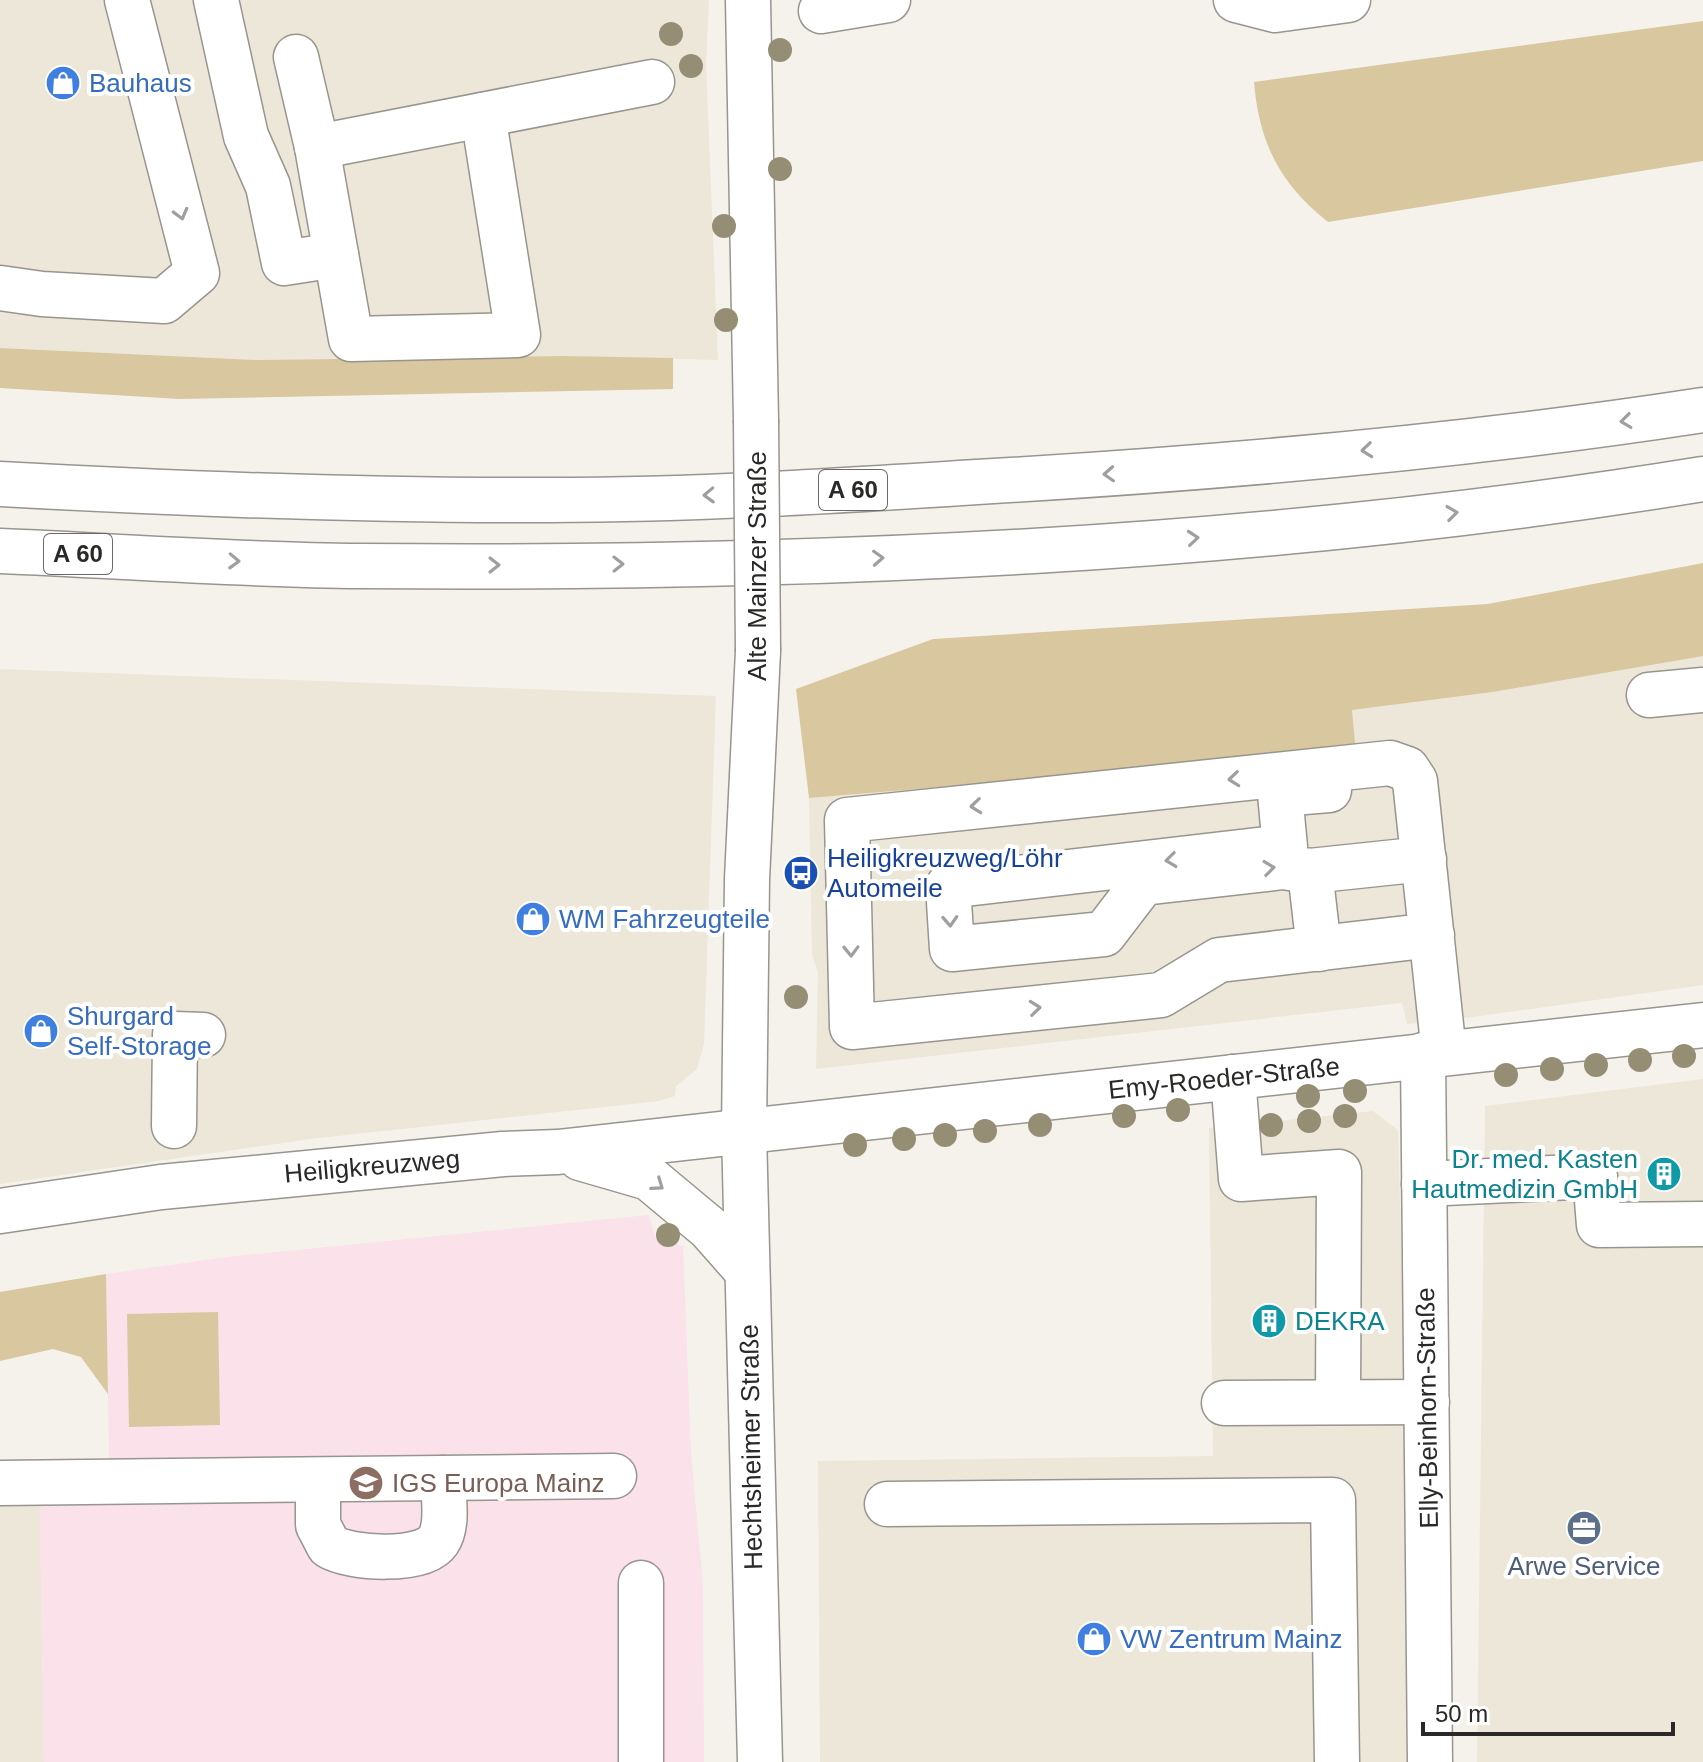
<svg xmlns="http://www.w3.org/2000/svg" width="1703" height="1762" viewBox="0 0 1703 1762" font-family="Arial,sans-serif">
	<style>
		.built { fill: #ede7d9 }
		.education { fill: #fae1ea }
		.green { fill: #d8c79f }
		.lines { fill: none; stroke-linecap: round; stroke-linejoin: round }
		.minor-casing { stroke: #97958e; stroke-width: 47 }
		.highway-casing { stroke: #97958e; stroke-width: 47 }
		.minor { stroke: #fff; stroke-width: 44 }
		.highway { stroke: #fff; stroke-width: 44 }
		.minor-bridge-casing { stroke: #97958e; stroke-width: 47; stroke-linecap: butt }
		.minor-bridge { stroke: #fff; stroke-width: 44 }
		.tree { fill: #968d75 }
		.oneway { stroke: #9f9f9e }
		.labels { text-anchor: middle; stroke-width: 8; stroke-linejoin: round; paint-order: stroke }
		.shield { fill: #fff; stroke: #6a6968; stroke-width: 2 }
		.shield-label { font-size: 24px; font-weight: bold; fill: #2a2927 }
		.shop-label { font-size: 26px; fill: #366cbe; stroke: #fff; text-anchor: start }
		.street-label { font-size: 26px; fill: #2a2927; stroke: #fff }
		.transit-label { font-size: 26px; fill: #164399; stroke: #fff; text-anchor: start }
		.culture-label { font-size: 26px; fill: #0d838f; stroke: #fff; text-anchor: end }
		.education-label { font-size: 26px; fill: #785e54; stroke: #fff; text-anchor: start }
		.service-label { font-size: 26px; fill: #4e5e75; stroke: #fff }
	</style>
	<rect width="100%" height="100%" fill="#f5f2ec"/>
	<g class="built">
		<polygon points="0,0 709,0 706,64 718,360 564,356 257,360 0,348"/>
		<polygon points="1703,654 1703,985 1444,1021 1407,1024 1402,1003 816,1069 818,972 812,955 809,798 1356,753 1352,710 1493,692"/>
		<polygon points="0,669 716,696 704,1044 697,1069 676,1086 675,1096 659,1101 310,1139 0,1184"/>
		<polygon points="1703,1079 1703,1762 1477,1762 1485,1106"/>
		<polygon points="1373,1111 1398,1130 1407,1454 1408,1762 820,1762 818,1461 1213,1456 1209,1128"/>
		<polygon points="0,1505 40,1505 44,1762 0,1762"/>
	</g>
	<polygon class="education" points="649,1215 655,1237 683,1246 691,1454 703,1585 704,1762 44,1762 39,1461 109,1461 106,1274 227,1257"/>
	<g class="green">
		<path d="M 1703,21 L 1703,161 L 1328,222 C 1280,184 1259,143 1254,82 Z"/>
		<polygon points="0,348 257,360 564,356 673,358 673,389 179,399 0,388"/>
		<polygon points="1703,563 1703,656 1493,692 1352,710 1356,753 809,798 796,689 933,639 1488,604"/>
		<polygon points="106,1274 108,1394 81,1357 53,1349 0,1361 0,1292"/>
		<polygon points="218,1312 220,1425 129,1427 127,1314"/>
	</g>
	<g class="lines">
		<defs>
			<g id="minor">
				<polyline points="216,0 246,136 268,186 284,263 336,255"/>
				<polyline points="748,0 756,420"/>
				<polyline points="1236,0 1275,10 1348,0"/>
				<polyline points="821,11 888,0"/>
				<polyline points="296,57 317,147 351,339 518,335 483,115"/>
				<polyline points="317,147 652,82"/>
				<polyline points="0,288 42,294 164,301 197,273 127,0"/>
				<polyline points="758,651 747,879 744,1132 760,1762"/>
				<polyline points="1649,695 1703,690"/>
				<polyline points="1329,790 1280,794 1285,847 948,886 952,949 1104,934 1143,883 1283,867 1310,871 1424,859"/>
				<polyline points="1310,871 1319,949"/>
				<polyline points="1432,935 1219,960 1161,995 852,1027 847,820 1390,763 1407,769 1415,781 1444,1053"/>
				<polyline points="1423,1055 1430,1762"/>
				<polyline points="1233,1077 1241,1179 1339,1172 1338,1402"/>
				<polyline points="174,1126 175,1034 203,1035"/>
				<polyline points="580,1158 649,1178 709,1228 747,1271"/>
				<polyline points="1424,1184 1595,1176 1599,1225 1703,1224"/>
				<polyline points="0,1211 161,1187 503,1154 558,1152 1703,1025"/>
				<polyline points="1224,1403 1427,1402"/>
				<path d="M 318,1481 L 318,1525 L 329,1546 C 350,1559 423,1563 438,1541 C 449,1525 443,1497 443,1478"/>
				<polyline points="0,1483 614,1476"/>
				<polyline points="887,1504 1333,1500 1337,1762"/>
				<polyline points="641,1583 641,1762"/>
			</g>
			<g id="highway">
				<path d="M 0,484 C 183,494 366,501 549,500 C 692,500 835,491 977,482 C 1220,468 1463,447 1703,410"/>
				<path d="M 0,551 C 120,556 240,565 360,566 C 808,570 1260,551 1703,479"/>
			</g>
		</defs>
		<use href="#minor" class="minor-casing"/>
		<use href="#highway" class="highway-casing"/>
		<use href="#minor" class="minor"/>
		<use href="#highway" class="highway"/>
		<defs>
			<polyline id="minor-bridge" points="756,420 758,651"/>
		</defs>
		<use href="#minor-bridge" class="minor-bridge-casing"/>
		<use href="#minor-bridge" class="minor-bridge"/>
	</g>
	<g class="tree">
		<circle cx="671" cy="34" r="12"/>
		<circle cx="780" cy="50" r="12"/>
		<circle cx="691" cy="66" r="12"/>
		<circle cx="780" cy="169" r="12"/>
		<circle cx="724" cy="226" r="12"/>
		<circle cx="726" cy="320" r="12"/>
		<circle cx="796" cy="997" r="12"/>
		<circle cx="1684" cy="1056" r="12"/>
		<circle cx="1640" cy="1060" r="12"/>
		<circle cx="1596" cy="1065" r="12"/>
		<circle cx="1552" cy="1069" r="12"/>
		<circle cx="1506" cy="1075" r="12"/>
		<circle cx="1355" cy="1091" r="12"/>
		<circle cx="1308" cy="1096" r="12"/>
		<circle cx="1178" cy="1110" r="12"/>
		<circle cx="1124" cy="1116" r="12"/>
		<circle cx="1345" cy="1116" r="12"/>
		<circle cx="1309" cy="1121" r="12"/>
		<circle cx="1040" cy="1125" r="12"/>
		<circle cx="1271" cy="1125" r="12"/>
		<circle cx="985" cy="1131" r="12"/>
		<circle cx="945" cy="1135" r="12"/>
		<circle cx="904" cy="1139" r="12"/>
		<circle cx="855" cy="1145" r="12"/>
		<circle cx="668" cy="1235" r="12"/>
	</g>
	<defs><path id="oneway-chevron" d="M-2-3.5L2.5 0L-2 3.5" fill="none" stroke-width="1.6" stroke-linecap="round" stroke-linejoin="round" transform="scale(2)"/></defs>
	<g class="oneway">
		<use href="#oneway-chevron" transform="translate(181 214) rotate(75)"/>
		<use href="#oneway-chevron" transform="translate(1626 421) rotate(173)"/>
		<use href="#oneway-chevron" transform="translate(1367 450) rotate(174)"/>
		<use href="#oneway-chevron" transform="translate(1109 474) rotate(177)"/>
		<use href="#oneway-chevron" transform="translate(709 495) rotate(178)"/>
		<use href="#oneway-chevron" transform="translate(1452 513) rotate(-7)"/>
		<use href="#oneway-chevron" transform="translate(1193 538) rotate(-5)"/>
		<use href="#oneway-chevron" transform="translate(878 558) rotate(-3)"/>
		<use href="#oneway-chevron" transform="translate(234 561) rotate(2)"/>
		<use href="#oneway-chevron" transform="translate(618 564) rotate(-1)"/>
		<use href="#oneway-chevron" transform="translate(494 565)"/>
		<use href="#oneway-chevron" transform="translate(1234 779) rotate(174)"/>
		<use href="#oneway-chevron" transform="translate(976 806) rotate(174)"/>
		<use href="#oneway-chevron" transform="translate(1171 860) rotate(173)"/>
		<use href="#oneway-chevron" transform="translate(1269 868) rotate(-7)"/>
		<use href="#oneway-chevron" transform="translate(950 921) rotate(87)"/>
		<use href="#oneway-chevron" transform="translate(851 951) rotate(89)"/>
		<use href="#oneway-chevron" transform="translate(1035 1008) rotate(-6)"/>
		<use href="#oneway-chevron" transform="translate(658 1185) rotate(35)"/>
	</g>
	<defs>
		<symbol id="shop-disc" viewBox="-11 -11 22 22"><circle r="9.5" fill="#3f7fe0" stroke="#fff"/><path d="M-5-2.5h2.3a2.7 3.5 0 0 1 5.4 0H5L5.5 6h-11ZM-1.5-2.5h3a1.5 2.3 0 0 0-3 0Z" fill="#fff"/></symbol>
		<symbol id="bus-disc" viewBox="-11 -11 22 22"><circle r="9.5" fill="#1a4fb4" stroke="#fff"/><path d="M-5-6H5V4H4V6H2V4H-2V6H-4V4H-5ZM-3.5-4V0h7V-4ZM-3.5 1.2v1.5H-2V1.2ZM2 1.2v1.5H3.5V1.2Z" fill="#fff"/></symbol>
		<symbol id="building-disc" viewBox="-11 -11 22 22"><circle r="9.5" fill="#0f9aa8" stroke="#fff"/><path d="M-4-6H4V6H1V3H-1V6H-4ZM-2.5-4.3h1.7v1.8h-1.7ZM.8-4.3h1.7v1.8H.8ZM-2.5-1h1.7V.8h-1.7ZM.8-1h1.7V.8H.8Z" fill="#fff"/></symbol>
		<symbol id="school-disc" viewBox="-11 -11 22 22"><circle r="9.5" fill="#8d6e63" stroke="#fff"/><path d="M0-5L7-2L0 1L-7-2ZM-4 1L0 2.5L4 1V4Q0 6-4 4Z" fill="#fff"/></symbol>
		<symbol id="office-disc" viewBox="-11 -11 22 22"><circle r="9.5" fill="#5c6f8a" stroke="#fff"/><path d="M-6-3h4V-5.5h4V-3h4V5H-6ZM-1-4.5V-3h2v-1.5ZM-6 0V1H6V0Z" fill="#fff"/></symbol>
	</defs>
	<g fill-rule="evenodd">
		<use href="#shop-disc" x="43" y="63" width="40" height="40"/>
		<use href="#bus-disc" x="781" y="853" width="40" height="40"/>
		<use href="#shop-disc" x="513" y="899" width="40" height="40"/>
		<use href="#shop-disc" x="21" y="1011" width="40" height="40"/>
		<use href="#building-disc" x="1644" y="1154" width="40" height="40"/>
		<use href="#building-disc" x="1249" y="1301" width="40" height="40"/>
		<use href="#school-disc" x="346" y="1463" width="40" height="40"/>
		<use href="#office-disc" x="1564" y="1508" width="40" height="40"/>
		<use href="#shop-disc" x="1074" y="1619" width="40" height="40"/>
	</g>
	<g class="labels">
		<g class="shield">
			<rect x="819" y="470" width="68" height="40" rx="6"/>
			<rect x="44" y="534" width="68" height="40" rx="6"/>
		</g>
		<g class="shield-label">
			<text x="853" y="498">A 60</text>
			<text x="78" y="562">A 60</text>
		</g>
		<g class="shop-label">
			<text x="89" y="92">Bauhaus</text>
			<text x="559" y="928">WM Fahrzeugteile</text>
			<text x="67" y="1025">Shurgard<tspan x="67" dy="30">Self-Storage</tspan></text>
			<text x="1120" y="1648">VW Zentrum Mainz</text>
		</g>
		<g class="street-label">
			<text transform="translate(757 566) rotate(-90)" y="9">Alte Mainzer Straße</text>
			<text transform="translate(1224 1078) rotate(-6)" y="9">Emy-Roeder-Straße</text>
			<text transform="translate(372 1166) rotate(-5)" y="9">Heiligkreuzweg</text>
			<text transform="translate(1427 1408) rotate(-91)" y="9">Elly-Beinhorn-Straße</text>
			<text transform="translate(751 1447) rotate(-91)" y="9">Hechtsheimer Straße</text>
		</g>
		<g class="transit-label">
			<text x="827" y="867">Heiligkreuzweg/Löhr<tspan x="827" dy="30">Automeile</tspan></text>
		</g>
		<g class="culture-label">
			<text x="1638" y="1168">Dr. med. Kasten<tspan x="1638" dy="30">Hautmedizin GmbH</tspan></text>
			<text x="1295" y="1330" text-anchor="start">DEKRA</text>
		</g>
		<g class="education-label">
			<text x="392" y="1492">IGS Europa Mainz</text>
		</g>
		<g class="service-label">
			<text x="1584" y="1575">Arwe Service</text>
		</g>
	</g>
	<path d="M1423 1722v12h250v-12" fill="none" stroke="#2a2927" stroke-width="4"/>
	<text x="1435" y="1722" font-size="24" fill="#2a2927" stroke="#ffffff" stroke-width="6" paint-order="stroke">50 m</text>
</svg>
